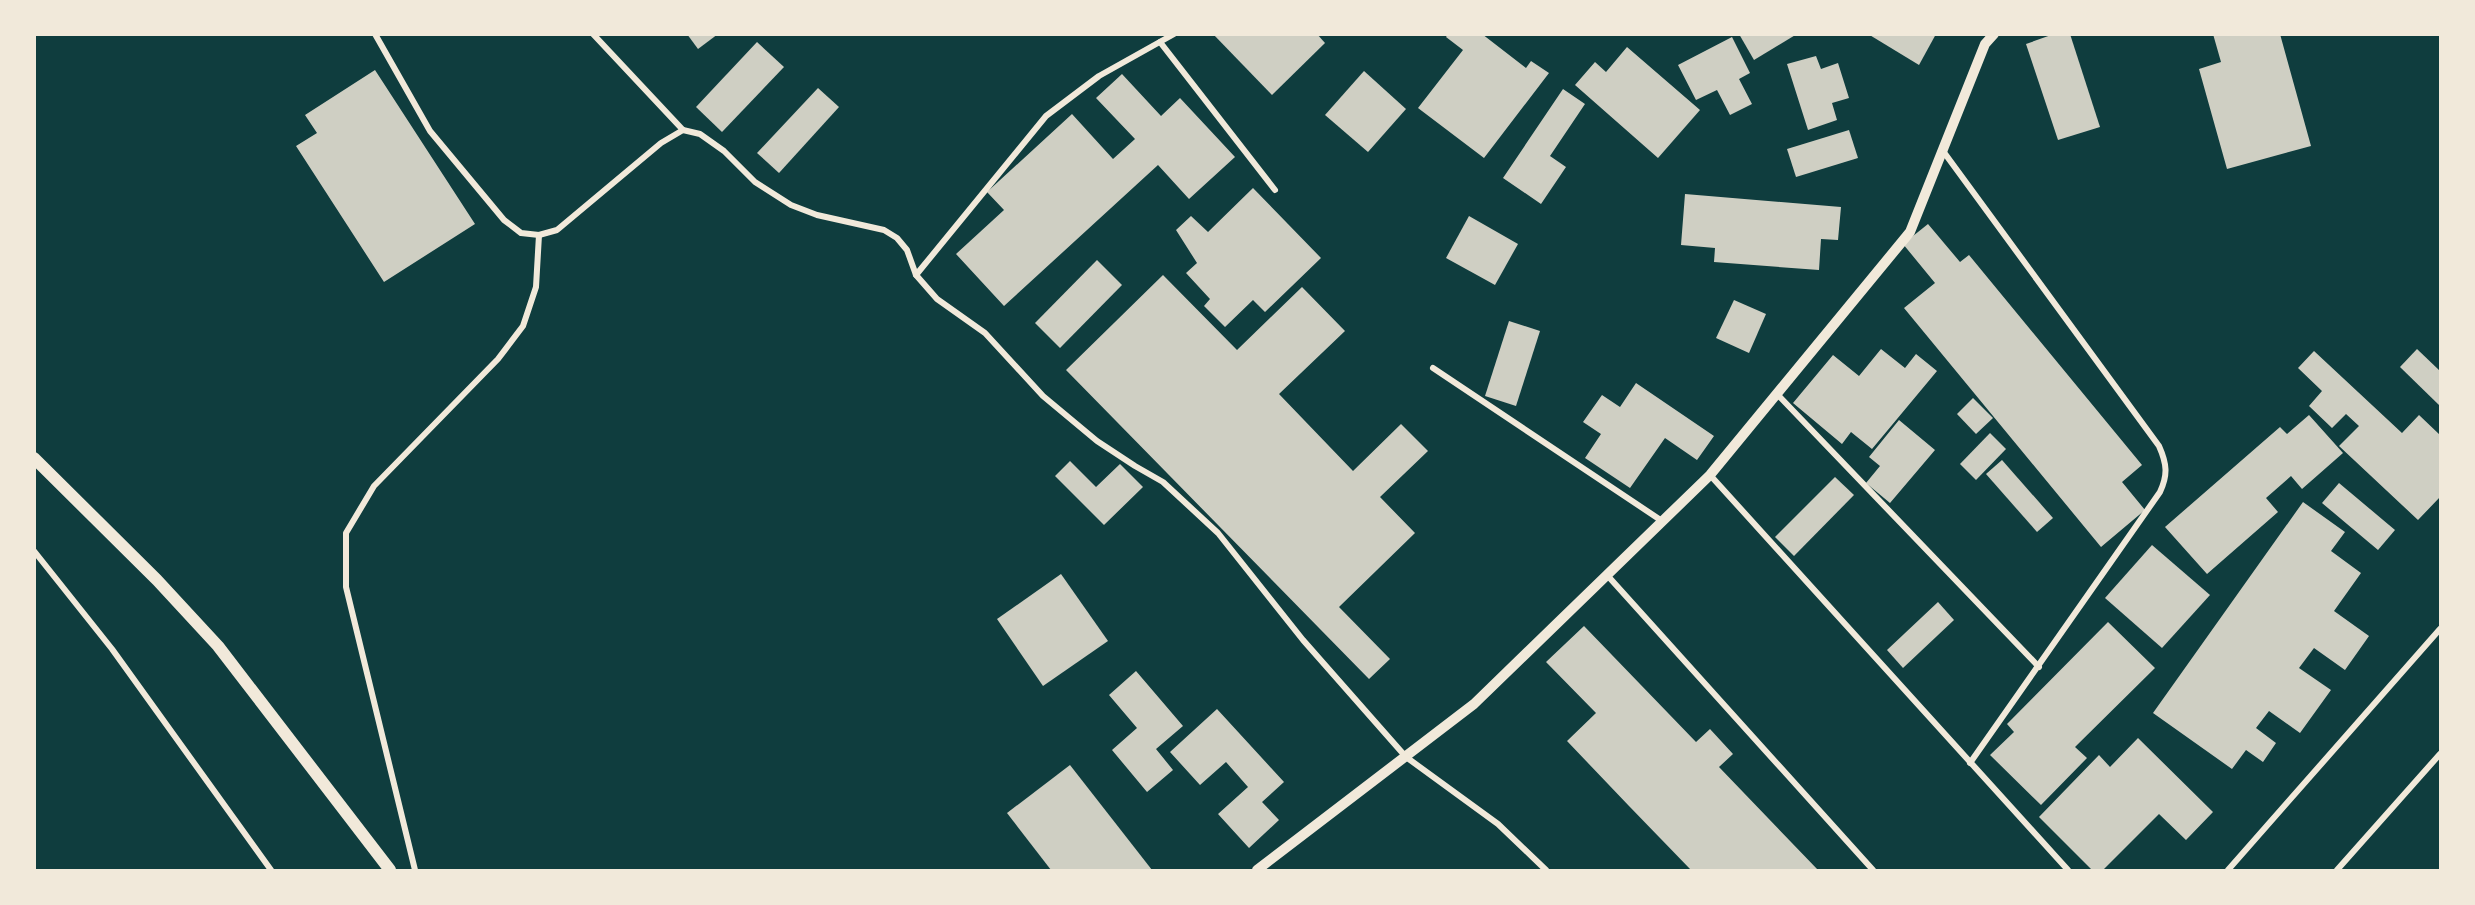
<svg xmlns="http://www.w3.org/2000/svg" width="2475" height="905" viewBox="0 0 2475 905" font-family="Cabin,sans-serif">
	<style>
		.building { fill: #cfcfc3 }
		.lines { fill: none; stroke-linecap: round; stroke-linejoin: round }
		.minor { stroke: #f1e9da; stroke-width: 6 }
		.tertiary { stroke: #f1e9da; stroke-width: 10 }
		.secondary { stroke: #f1e9da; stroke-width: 12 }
	</style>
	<rect width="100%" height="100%" fill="#0f3d3e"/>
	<g class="building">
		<polygon points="687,34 718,34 698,49"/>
		<polygon points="1213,34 1317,34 1325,43 1272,95"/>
		<polygon points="1448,34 1482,34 1526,68 1531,61 1549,73 1484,158 1418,108 1463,50 1446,37"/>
		<polygon points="1739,34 1797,34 1754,60"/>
		<polygon points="1868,34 1936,34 1919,65"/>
		<polygon points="2054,34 2070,34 2100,127 2058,140 2026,44"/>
		<polygon points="2213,34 2280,34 2311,146 2227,169 2199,69 2221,62"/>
		<polygon points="1732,37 1750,73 1739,79 1752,104 1730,115 1717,90 1696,100 1678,65"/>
		<polygon points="757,42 784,67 722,132 696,107"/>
		<polygon points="1627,47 1700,110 1658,158 1575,85 1595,62 1606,72"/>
		<polygon points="1816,56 1821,69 1838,63 1849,98 1832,103 1837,120 1808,130 1787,64"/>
		<polygon points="375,70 475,224 384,282 296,146 317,133 305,115"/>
		<polygon points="1364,71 1406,109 1368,152 1325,115"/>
		<polygon points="1122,74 1161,116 1180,98 1235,157 1189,199 1158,165 1004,306 956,254 1004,210 987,192 1072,114 1113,159 1135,139 1096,98"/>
		<polygon points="818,88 839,107 779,173 757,153"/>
		<polygon points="1563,89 1585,104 1550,156 1566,167 1541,204 1503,178"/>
		<polygon points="1849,130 1858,158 1796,177 1787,149"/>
		<polygon points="1253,188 1321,258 1265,312 1253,300 1225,327 1204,306 1210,299 1186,273 1197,263 1176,230 1191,216 1208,232"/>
		<polygon points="1685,194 1841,207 1838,240 1821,239 1819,270 1714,262 1715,248 1681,245"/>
		<polygon points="1469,216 1518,244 1495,285 1446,258"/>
		<polygon points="1928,224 1960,262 1969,255 2142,465 2122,482 2145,510 2101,547 1904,308 1935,283 1903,244"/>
		<polygon points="1097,260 1122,285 1060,348 1035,323"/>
		<polygon points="1163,275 1237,350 1302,287 1345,331 1279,394 1353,471 1401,424 1428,451 1380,497 1415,533 1339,607 1390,659 1369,679 1066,370"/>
		<polygon points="1734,300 1766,314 1749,353 1716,338"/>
		<polygon points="1509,321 1540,331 1516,406 1485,396"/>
		<polygon points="1881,349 1905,368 1916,354 1937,371 1872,449 1851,432 1842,444 1793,403 1833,355 1859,376"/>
		<polygon points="2417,349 2440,371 2440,406 2400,367"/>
		<polygon points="2314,351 2402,433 2419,415 2440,435 2440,497 2418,520 2339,446 2359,426 2346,414 2332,428 2309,406 2322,391 2298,368"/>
		<polygon points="1636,383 1714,436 1697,460 1665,438 1630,488 1585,458 1601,434 1583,422 1602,395 1620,407"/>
		<polygon points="1973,398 1993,418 1976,434 1957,414"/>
		<polygon points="2309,415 2343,453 2302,489 2291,476 2266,498 2278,512 2207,574 2165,527 2280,427 2287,434"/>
		<polygon points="1899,420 1935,450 1890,503 1866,483 1880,466 1869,457"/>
		<polygon points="1990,433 2006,449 1976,480 1960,464"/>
		<polygon points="2002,460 2053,518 2037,532 1986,474"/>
		<polygon points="1070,461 1096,487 1120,464 1143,487 1104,525 1055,476"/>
		<polygon points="1835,477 1854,495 1794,556 1775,537"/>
		<polygon points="2339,483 2395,530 2378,550 2322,503"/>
		<polygon points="2303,502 2345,532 2331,551 2361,573 2334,611 2369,636 2345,670 2314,648 2299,668 2331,690 2300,733 2269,711 2256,728 2276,743 2263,762 2246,750 2232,769 2153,713"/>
		<polygon points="2152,545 2210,595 2162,648 2105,598"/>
		<polygon points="1061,574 1108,641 1043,686 997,619"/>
		<polygon points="1938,602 1954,620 1903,668 1887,650"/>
		<polygon points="2108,622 2155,668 2075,747 2087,758 2041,805 1990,755 2014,732 2007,724"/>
		<polygon points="1584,626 1696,742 1710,729 1733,754 1719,767 1818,870 1691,870 1629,806 1567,741 1596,713 1546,662"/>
		<polygon points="1136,671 1183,726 1156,749 1173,770 1147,792 1112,750 1137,728 1109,695"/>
		<polygon points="1217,709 1284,782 1262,802 1279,820 1249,848 1218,814 1248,787 1226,762 1200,785 1170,752"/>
		<polygon points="2138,738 2213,812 2186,840 2159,814 2103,870 2092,870 2039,817 2099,755 2110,767"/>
		<polygon points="1070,765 1152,870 1051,870 1007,813"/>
	</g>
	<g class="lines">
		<g class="minor">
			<polyline points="375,34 430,131 504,220 521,233 539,235 557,230 661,143 683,130 700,134 724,151 755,182 791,205 817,215 884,230 897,238 907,250 916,275 937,299 985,333 1043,396 1097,441 1135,466 1163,482 1218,533 1303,640 1406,757 1498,824 1546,870"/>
			<polyline points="593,34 683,130"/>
			<polyline points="1160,42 1275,190"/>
			<path d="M 1943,151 L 2159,446 C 2167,464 2168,475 2160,492 L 1970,763"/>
			<polyline points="916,275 1046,116 1099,76 1174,34"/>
			<polyline points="1433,368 1662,521"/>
			<polyline points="1777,394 2039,667"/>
			<polyline points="1710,475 2068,870"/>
			<polyline points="34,551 112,649 271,870"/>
			<polyline points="1607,575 1873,870"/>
			<polyline points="415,870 346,587 346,533 374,486 498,359 523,326 536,287 539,235"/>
			<polyline points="2228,870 2440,629"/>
			<polyline points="2337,870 2440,754"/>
		</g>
		<polyline class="tertiary" points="1257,870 1474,704 1710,475 1910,232 1985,44 1994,34"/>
		<polyline class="secondary" points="34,458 157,580 218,646 390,870"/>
	</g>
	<rect width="2475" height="905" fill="none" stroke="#f1e9da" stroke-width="72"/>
</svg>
